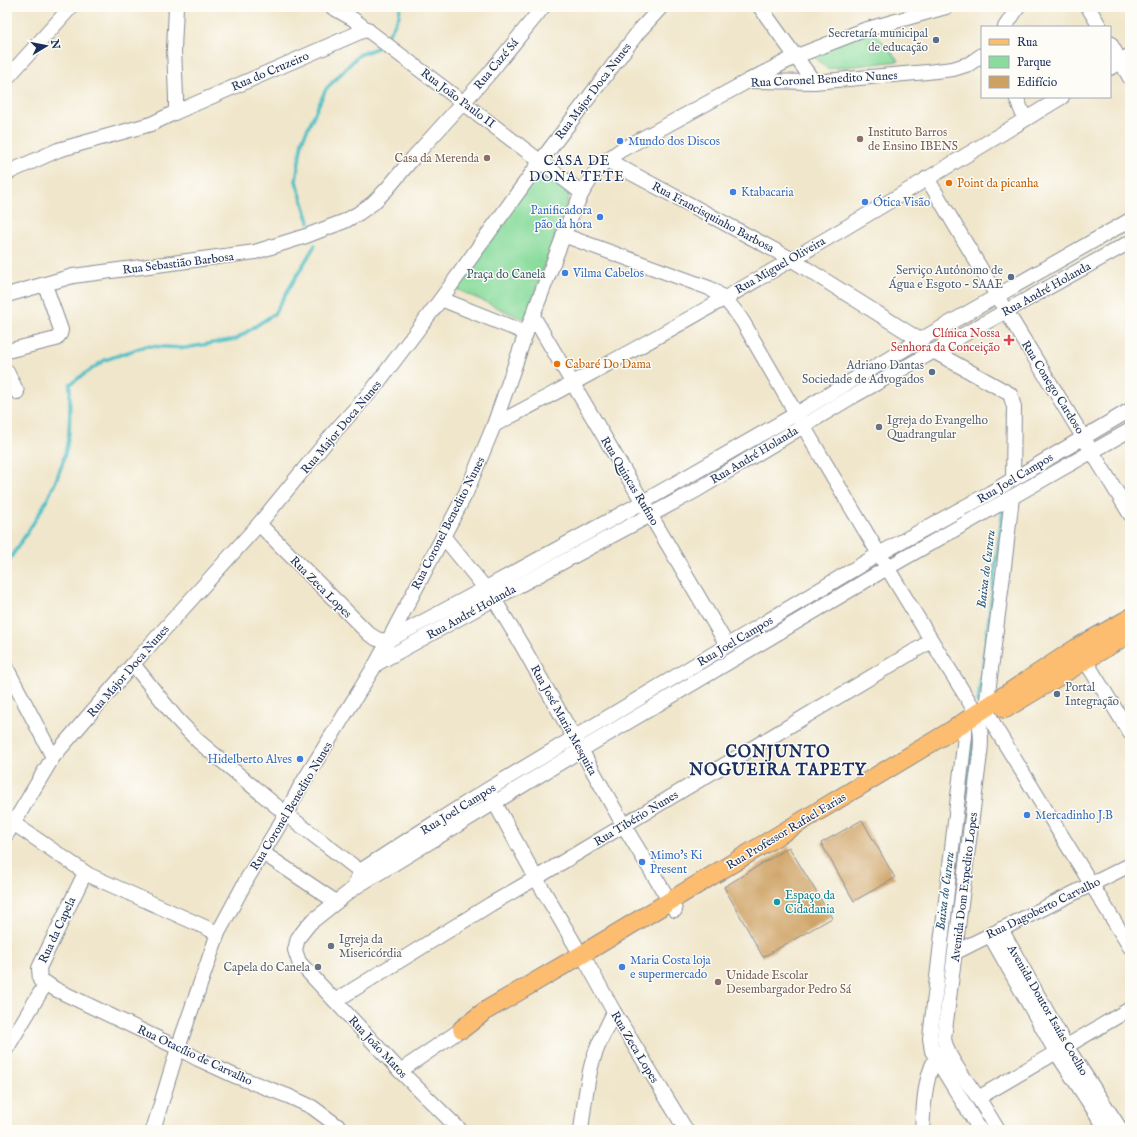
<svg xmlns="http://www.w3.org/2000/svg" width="1137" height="1137" viewBox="0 0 1137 1137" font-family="'IM FELL English',serif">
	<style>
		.green { fill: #8adc9d; stroke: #52867e }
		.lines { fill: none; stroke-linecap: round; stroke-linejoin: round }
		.stream { stroke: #50bfc5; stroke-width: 3.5 }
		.building { fill: #cea163 }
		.minor-casing { stroke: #868a94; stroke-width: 16 }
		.major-casing { stroke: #868a94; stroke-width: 20 }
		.minor { stroke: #fff; stroke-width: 14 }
		.major { stroke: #fcbd6f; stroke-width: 18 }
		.service-dot { fill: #5c6f8a; stroke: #fdfcf7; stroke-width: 1.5 }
		.education-dot { fill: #8d6e63; stroke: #fdfcf7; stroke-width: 1.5 }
		.shop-dot { fill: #3f7fe0; stroke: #fdfcf7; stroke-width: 1.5 }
		.food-dot { fill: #e8710a; stroke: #fdfcf7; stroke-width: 1.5 }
		.health-dot { fill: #e0444e; stroke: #fdfcf7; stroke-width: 1.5 }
		.worship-dot { fill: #6b7280; stroke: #fdfcf7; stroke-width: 1.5 }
		.culture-dot { fill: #0f9aa8; stroke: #fdfcf7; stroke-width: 1.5 }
		.labels { text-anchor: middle; stroke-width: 3; stroke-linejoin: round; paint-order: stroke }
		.service-label { font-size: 12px; fill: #4e5e75; stroke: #fdfcf7; text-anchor: end }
		.street-label { font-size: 12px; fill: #1b2f5e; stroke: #fdfcf7 }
		.education-label { font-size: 12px; fill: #785e54; stroke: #fdfcf7; text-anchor: start }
		.shop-label { font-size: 12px; fill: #366cbe; stroke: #fdfcf7; text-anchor: start }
		.food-label { font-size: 12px; fill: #c56008; stroke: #fdfcf7; text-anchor: start }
		.park-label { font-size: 12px; fill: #375a6e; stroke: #fdfcf7 }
		.health-label { font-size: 12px; fill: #be3a42; stroke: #fdfcf7; text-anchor: end }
		.worship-label { font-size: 12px; fill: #5b616d; stroke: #fdfcf7; text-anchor: start }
		.culture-label { font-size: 12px; fill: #0d838f; stroke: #fdfcf7; text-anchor: start }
		.water-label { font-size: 13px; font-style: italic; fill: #2b5a7d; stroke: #fdfcf7 }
		.quarter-label { font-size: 14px; letter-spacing: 1px; fill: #1b2f5e; stroke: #fdfcf7 }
		.district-label { font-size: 16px; font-weight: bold; letter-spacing: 1px; fill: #1b2f5e; stroke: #fdfcf7 }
	</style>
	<rect width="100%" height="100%" fill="#fdfcf7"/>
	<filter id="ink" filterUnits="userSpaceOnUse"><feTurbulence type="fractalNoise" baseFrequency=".025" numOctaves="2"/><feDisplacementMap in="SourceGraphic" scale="8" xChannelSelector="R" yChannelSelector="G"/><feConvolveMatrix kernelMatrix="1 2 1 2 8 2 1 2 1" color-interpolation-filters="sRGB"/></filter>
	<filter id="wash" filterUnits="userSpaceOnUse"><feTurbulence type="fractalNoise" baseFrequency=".012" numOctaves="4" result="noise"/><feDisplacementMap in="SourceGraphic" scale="16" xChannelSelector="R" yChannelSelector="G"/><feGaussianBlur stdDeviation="0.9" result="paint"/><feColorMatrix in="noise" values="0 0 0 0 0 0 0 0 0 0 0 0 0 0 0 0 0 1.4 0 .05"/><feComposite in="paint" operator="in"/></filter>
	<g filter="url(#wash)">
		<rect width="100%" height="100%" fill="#f0e6cb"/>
		<g class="green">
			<polygon points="873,31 899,61 827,69 809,51"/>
			<polygon points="540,167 570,194 525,320 454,288"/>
		</g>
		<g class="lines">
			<g class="stream">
				<polyline points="386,39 399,16 400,7"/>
				<polyline points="309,222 296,181 302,141 326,89 359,55 382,46"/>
				<polyline points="1007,492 1038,474"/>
				<path d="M 7,563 C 34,523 63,483 69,433 C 70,417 70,400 70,384 L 105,360 L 146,346 L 185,348 L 236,339 L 274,314 L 315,245"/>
				<polyline points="978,703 1003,509"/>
				<polyline points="950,924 973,741"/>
			</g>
		</g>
		<g id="blocks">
			<g class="building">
				<polygon points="862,820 895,878 854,901 821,843"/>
				<polygon points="789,847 832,918 763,957 724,887"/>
			</g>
		</g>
	</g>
	<g filter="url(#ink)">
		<use href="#blocks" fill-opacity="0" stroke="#868a94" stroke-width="1"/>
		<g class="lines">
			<defs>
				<g id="minor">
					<polyline points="332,7 353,19 582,193"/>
					<polyline points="760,7 814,82"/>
					<polyline points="1088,7 1100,27"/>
					<polyline points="1005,27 1018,7"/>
					<polyline points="1110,43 1130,78"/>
					<polyline points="1110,68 1130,55"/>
					<polyline points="7,78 71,7"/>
					<polyline points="751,81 814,82 927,72 953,69 969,64 982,55"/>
					<polyline points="1016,97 1025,119"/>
					<polyline points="174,113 367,29"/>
					<polyline points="607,160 791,259 920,340"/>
					<polyline points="7,173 58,150 151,124 174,113 176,108 176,97 174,49 176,7"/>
					<polyline points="927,178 997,296 1130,514"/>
					<path d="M 563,235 L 709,288 C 724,296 734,308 743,322 C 819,454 896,585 977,714 C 981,728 982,740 980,754 L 944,1038 C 947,1059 967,1080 978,1098 C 985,1108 991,1119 998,1130"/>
					<polyline points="7,295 73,276 255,252 306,236 345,221 359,213 373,203 387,189 413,158 488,75 543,7"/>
					<polyline points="441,299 526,333"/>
					<polyline points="533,316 727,645"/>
					<polyline points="7,351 56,339 60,334 61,330 45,285"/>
					<polyline points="933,351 1010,394 1014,407 1013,479"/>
					<polyline points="7,372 17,392"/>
					<path d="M 494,425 C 688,324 875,211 1062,97"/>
					<polyline points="1012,497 1004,567 986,708 996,729 1130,947"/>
					<polyline points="259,524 369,634 377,639 387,641 486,588 643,502 796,414 920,340 1130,220"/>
					<polyline points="443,536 494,599 524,649 624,826 675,910"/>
					<polyline points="1080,652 1130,733"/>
					<polyline points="133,664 176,718 198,741 286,814 360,871 366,877"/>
					<polyline points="376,664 494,599 697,490 850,398 1130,242"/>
					<polyline points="7,669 53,757"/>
					<polyline points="965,721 965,736 930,1038 932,1051 936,1058 980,1130"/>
					<polyline points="491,796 536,878 581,955"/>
					<polyline points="13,823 89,875 218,933"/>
					<polyline points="7,834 53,757 133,664 259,524 336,430 373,389 441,299 540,162 639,31 661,7"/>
					<polyline points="263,853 336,902"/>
					<polyline points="354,888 360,871 417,834 487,790 879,554 990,493 1130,410"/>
					<polyline points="1001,929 1066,1046 1121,1130"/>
					<polyline points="990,935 1056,1052 1107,1130"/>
					<polyline points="956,952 1130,865"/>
					<polyline points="587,963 614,1012 686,1130"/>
					<polyline points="46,983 55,989 178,1048 198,1059 235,1076 288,1096 312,1107 343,1130"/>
					<polyline points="335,1001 491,904 536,878 931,641"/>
					<polyline points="7,1048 46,983 40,980 39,968 85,873"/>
					<polyline points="400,1071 462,1029"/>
					<polyline points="978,1098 1130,1009"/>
					<polyline points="153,1130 178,1048 218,933 247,879 286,814 300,787 376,664 466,493 494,425 526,333 572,214 582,193 594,174 607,160 621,150 748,81 797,56 864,30 946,7"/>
					<polyline points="460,1130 400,1071 299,962 295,950 298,938 310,923 354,888 581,750 887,568 1130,430"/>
					<path d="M 581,1130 C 584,1108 586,1085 592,1063 C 597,1045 606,1029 614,1012"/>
					<path d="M 922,1130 C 924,1105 924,1074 939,1053"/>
				</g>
				<g id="major">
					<polyline points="1005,709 1130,633"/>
					<polyline points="462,1029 485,1011 581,955 949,732 1078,647 1130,618"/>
				</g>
			</defs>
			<use href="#minor" class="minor-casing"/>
			<use href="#major" class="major-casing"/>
			<use href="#minor" class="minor"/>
			<use href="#major" class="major"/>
		</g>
	</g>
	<g class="service-dot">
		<circle cx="936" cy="40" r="4"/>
		<circle cx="1011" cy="277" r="4"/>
		<circle cx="932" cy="372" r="4"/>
		<circle cx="1057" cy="694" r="4"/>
	</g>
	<g class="education-dot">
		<circle cx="860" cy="139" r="4"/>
		<circle cx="487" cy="158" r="4"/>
		<circle cx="718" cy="982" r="4"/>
	</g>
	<g class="shop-dot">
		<circle cx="620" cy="141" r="4"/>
		<circle cx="733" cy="192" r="4"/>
		<circle cx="865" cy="202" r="4"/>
		<circle cx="600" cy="217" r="4"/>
		<circle cx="565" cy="273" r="4"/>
		<circle cx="300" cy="759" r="4"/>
		<circle cx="1027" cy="815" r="4"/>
		<circle cx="642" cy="862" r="4"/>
		<circle cx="622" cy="967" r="4"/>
	</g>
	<g class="food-dot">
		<circle cx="949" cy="183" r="4"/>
		<circle cx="557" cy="364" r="4"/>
	</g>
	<path class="health-dot" d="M1007 334h4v4h4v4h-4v4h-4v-4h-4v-4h4z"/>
	<g class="worship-dot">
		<circle cx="879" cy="427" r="4"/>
		<circle cx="331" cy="946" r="4"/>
		<circle cx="318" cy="967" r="4"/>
	</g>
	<circle class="culture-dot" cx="777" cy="902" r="4"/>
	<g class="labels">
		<g class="service-label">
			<text x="928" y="37">Secretaría municipal<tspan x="928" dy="14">de educação</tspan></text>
			<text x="1003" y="274">Serviço Autônomo de<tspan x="1003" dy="14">Água e Esgoto - SAAE</tspan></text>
			<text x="924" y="369">Adriano Dantas<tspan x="924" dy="14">Sociedade de Advogados</tspan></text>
			<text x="1065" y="691" text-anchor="start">Portal<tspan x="1065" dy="14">Integração</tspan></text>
		</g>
		<g class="street-label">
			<text transform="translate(496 64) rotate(-50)" y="4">Rua Cazé Sá</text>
			<text transform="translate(270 71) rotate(-23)" y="4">Rua do Cruzeiro</text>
			<text transform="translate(824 79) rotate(-3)" y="4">Rua Coronel Benedito Nunes</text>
			<text transform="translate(593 91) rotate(-53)" y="4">Rua Major Doca Nunes</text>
			<text transform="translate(458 98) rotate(37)" y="4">Rua João Paulo II</text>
			<text transform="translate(713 217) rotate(28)" y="4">Rua Francisquinho Barbosa</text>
			<text transform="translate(178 263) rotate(-7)" y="4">Rua Sebastião Barbosa</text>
			<text transform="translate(780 265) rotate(-30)" y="4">Rua Miguel Oliveira</text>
			<text transform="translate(1046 289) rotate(-29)" y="4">Rua André Holanda</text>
			<text transform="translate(1053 387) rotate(58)" y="4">Rua Conego Cardoso</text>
			<text transform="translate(341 427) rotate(-50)" y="4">Rua Major Doca Nunes</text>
			<text transform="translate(754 455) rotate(-31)" y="4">Rua André Holanda</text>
			<text transform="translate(1015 478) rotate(-31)" y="4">Rua Joel Campos</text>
			<text transform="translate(630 481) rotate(59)" y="4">Rua Quincas Rufino</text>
			<text transform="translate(448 523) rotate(-63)" y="4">Rua Coronel Benedito Nunes</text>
			<text transform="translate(321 587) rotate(45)" y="4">Rua Zeca Lopes</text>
			<text transform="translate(471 612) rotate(-29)" y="4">Rua André Holanda</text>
			<text transform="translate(735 641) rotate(-31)" y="4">Rua Joel Campos</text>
			<text transform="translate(128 671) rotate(-49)" y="4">Rua Major Doca Nunes</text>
			<text transform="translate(564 720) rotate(61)" y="4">Rua José Maria Mesquita</text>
			<text transform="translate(291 806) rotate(-59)" y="4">Rua Coronel Benedito Nunes</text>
			<text transform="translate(458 809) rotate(-32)" y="4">Rua Joel Campos</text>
			<text transform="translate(636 818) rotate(-31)" y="4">Rua Tibério Nunes</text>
			<text transform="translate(786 831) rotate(-31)" y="4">Rua Professor Rafael Farias</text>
			<text transform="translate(964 887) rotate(-83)" y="4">Avenida Dom Expedito Lopes</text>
			<text transform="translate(1043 908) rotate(-26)" y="4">Rua Dagoberto Carvalho</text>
			<text transform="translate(57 930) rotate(-65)" y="4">Rua da Capela</text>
			<text transform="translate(1048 1010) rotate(60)" y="4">Avenida Doutor Isaías Coelho</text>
			<text transform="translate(378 1047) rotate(47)" y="4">Rua João Matos</text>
			<text transform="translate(635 1047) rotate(59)" y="4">Rua Zeca Lopes</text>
			<text transform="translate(195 1055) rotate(25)" y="4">Rua Otacílio de Carvalho</text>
		</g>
		<g class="education-label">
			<text x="868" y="136">Instituto Barros<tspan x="868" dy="14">de Ensino IBENS</tspan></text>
			<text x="479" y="162" text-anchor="end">Casa da Merenda</text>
			<text x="726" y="979">Unidade Escolar<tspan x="726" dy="14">Desembargador Pedro Sá</tspan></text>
		</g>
		<g class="shop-label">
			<text x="628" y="145">Mundo dos Discos</text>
			<text x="741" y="196">Ktabacaria</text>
			<text x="873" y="206">Ótica Visão</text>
			<text x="592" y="214" text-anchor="end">Panificadora<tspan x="592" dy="14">pão da hora</tspan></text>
			<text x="573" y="277">Vilma Cabelos</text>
			<text x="292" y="763" text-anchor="end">Hidelberto Alves</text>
			<text x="1035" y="819">Mercadinho J.B</text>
			<text x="650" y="859">Mimo's Ki<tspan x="650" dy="14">Present</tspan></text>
			<text x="630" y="964">Maria Costa loja<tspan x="630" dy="14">e supermercado</tspan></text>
		</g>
		<g class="food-label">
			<text x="957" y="187">Point da picanha</text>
			<text x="565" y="368">Cabaré Do Dama</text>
		</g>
		<g class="park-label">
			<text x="506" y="278">Praça do Canela</text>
		</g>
		<g class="health-label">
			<text x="1000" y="337">Clínica Nossa<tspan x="1000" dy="14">Senhora da Conceição</tspan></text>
		</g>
		<g class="worship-label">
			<text x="887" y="424">Igreja do Evangelho<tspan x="887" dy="14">Quadrangular</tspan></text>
			<text x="339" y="943">Igreja da<tspan x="339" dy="14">Misericórdia</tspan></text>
			<text x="310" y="971" text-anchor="end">Capela do Canela</text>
		</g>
		<g class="culture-label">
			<text x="785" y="899">Espaço da<tspan x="785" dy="14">Cidadania</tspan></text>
		</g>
		<g class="water-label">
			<text transform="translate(985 569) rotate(-83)" y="5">Baixa do Cururu</text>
			<text transform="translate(944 891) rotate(-83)" y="5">Baixa do Cururu</text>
		</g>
		<g class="quarter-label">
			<text x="577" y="165">CASA DE<tspan x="577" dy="16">DONA TETE</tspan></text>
		</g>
		<g class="district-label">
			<text x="778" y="757">CONJUNTO<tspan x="778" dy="18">NOGUEIRA TAPETY</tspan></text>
		</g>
	</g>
	<rect width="1137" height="1137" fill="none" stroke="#fdfcf7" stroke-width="24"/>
	<rect x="981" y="26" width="130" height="72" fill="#fdfcf7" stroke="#a3aaba"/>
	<rect x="989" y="39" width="20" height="6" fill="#fcbd6f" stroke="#a3aaba"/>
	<text x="1017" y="46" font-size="12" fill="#1b2f5e">Rua</text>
	<rect x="989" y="56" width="20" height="12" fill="#8adc9d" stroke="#a3aaba"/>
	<text x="1017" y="66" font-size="12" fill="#1b2f5e">Parque</text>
	<rect x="989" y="76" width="20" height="12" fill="#cea163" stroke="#a3aaba"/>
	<text x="1017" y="86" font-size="12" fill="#1b2f5e">Edifício</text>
	<g transform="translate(46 46) rotate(80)" stroke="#fdfcf7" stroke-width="3" paint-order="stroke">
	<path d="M0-3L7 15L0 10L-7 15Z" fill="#1b2f5e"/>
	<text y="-6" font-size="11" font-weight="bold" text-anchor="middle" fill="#1b2f5e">N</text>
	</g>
</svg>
